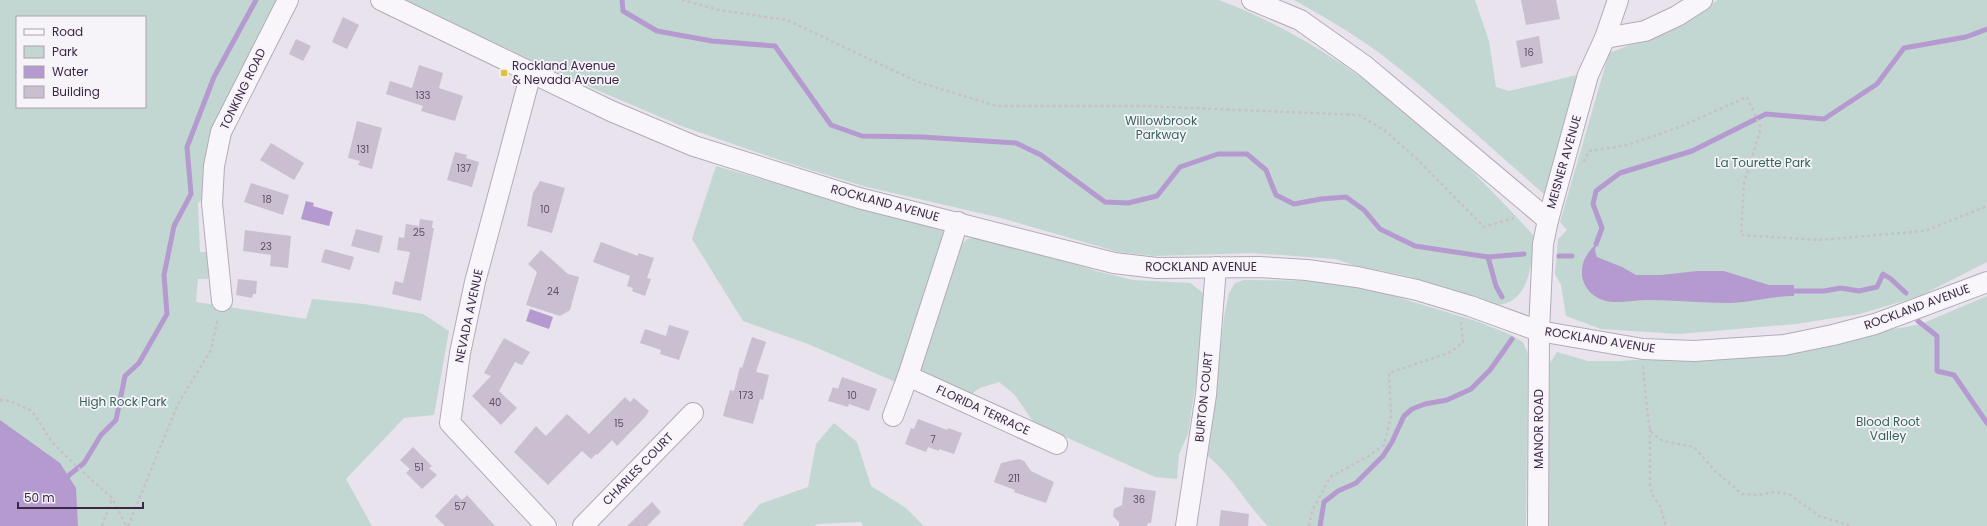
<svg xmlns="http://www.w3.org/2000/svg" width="1987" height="526" viewBox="0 0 1987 526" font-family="Poppins,sans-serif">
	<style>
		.green { fill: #c3d7d2; fill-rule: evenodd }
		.water { fill: #b59ad0 }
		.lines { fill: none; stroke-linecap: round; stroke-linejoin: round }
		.stream { stroke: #b59ad0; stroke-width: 5 }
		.building { fill: #c9bfd0 }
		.minor-casing { stroke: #b4abba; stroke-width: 22 }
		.path { stroke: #c7c0cb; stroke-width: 2.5; stroke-dasharray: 3 3; stroke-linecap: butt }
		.minor { stroke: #f8f6fa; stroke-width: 20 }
		.poi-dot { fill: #ddc43c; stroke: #f6f3f9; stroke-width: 1.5 }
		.labels { text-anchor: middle; stroke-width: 3.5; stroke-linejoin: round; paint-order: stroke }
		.number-label { font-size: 10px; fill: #5e4e69 }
		.poi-label { font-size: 12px; fill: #3b2847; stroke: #f6f3f9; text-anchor: start }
		.street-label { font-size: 12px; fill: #3b2847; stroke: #f6f3f9 }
		.park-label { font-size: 12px; fill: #34645b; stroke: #f6f3f9 }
	</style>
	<rect width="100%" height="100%" fill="#e8e3ec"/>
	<g class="green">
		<path d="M 0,0 L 282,0 L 205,197 L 198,203 L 200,252 L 209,252 L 211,275 L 207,279 L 198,279 L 196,302 L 306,319 L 312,299 L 364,304 L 423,314 L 449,331 L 434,415 L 404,418 L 346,479 L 372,526 L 0,526 ZM 17,17 L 145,17 L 145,107 L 17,107 Z"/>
		<path d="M 403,0 L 1219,0 C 1345,48 1445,138 1534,236 C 1532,262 1530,305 1495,305 L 1407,276 L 1353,265 L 1335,259 L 1251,253 L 1155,256 L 1118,252 L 1001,218 L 863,186 L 791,164 L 684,127 L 592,88 Z"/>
		<path d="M 1294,0 L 1475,0 L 1489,41 L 1496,87 L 1509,91 L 1577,75 L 1545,195 C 1491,148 1438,98 1382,55 C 1354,34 1324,17 1294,0 Z"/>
		<polygon points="1718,0 1987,0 1987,262 1920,296 1860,314 1796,324 1679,334 1601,329 1566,316 1561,285 1555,274 1558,239 1567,230 1560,222 1609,53 1665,31"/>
		<polygon points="716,166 943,231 939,259 898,383 808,344 743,321 692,239"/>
		<polygon points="974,238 1032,249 1096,271 1133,280 1190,283 1202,292 1205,299 1206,315 1188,434 1179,454 1177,479 1155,477 1034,423 1015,395 999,382 980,388 966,398 919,372 962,244 967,239"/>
		<path d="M 1244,280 L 1319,281 L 1374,290 L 1476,321 L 1509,334 L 1523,342 L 1528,354 L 1526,526 L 1268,526 C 1246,504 1232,476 1208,456 L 1224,317 L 1229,293 L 1235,283 Z"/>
		<polygon points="1987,296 1987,526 1548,526 1550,363 1557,352 1588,361 1619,361 1769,352 1921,324"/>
		<polygon points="834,423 857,442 871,486 906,508 924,526 863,526 861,522 817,524 814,526 744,526 743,524 760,504 808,487 816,444"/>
	</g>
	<g class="water">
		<polygon points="306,201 314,203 313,206 333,212 329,226 301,219"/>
		<path d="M 1596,244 L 1595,251 L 1597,257 L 1622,267 L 1636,275 L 1661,275 L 1697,271 L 1724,271 L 1769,285 L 1794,285 L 1794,296 C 1772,296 1750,303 1728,303 C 1701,303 1675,300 1648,300 C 1635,300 1618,304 1606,301 C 1593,298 1584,288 1582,276 C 1581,262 1586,254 1596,244 Z"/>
		<polygon points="530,309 553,317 549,329 526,321"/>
		<polygon points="0,420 60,463 76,488 78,526 0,526"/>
	</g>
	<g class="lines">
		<g class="stream">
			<polyline points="622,0 623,11 657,31 712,41 775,46 831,125 862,136 922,137 1016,143 1041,155 1105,202 1128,203 1157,196 1180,167 1218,154 1247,154 1266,170 1276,195 1294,204 1321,199 1346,197 1364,210 1380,229 1415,246 1488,257 1524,254"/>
			<polyline points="1596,244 1602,228 1593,204 1596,191 1620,173 1692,151 1766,114 1824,119 1877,84 1904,48 1966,37 1987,29"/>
			<polyline points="1559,256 1572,256"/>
			<polyline points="1488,257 1496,286 1502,297"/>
			<polyline points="1794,291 1824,291 1841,288 1859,291 1877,287 1883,274 1891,279 1906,293"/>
			<polyline points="1918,321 1937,336 1937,371 1954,375 1987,423"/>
			<polyline points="68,476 84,463 101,435 116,420 125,376 139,363 167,314 164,275 174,226 191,194 187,147 214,77 256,0"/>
			<polyline points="1320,526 1324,502 1338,491 1356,483 1383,456 1392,442 1404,416 1412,409 1425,404 1447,400 1471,389 1490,370 1512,339"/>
		</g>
	</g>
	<g class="building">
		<polygon points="1521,0 1556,0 1560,19 1526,25"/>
		<polygon points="343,17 359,25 347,49 332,42"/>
		<polygon points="1539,36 1543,63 1521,68 1516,41"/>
		<polygon points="296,39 311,46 303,61 289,54"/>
		<polygon points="419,65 443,73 439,88 463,96 455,121 421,111 423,106 386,94 390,81 412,88"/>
		<polygon points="357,121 382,128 372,169 358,165 360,161 348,158"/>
		<polygon points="271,143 304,163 294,180 260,160"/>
		<polygon points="455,152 467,155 466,158 479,162 472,187 447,180"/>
		<polygon points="540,181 565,188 552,233 527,226 533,193"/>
		<polygon points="251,183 289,195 283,215 244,202"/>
		<polygon points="420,219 433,221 432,228 434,228 421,301 392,294 395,281 403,283 410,252 397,250 399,237 404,238 406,224 419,226"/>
		<polygon points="356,229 383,236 379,253 351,246"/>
		<polygon points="245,230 291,236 288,268 270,266 271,255 243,251"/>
		<polygon points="601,242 638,256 638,253 654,258 647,278 651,279 645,296 632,291 633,288 627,286 630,276 593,262"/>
		<polygon points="325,249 354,257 350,270 321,262"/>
		<polygon points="541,250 568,274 579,277 570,310 560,316 526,305 537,272 528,264"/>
		<polygon points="238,279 257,281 256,294 253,294 252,298 236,295"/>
		<polygon points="669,325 689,331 679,360 660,354 661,350 640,343 645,329 666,336"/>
		<polygon points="752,337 766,342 756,372 769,375 763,400 760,399 753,424 723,416 730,390 734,391 740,367 742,368"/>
		<polygon points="504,338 530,352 522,365 515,362 499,391 517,408 501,425 472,396 491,376 484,373"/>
		<polygon points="842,377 877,389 869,411 849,404 848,407 828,401 833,387 838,389"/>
		<polygon points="625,397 630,402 634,398 649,411 645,417 617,446 612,440 597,455 596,454 591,459 582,451 548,485 514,452 536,426 546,436 567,414 589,434"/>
		<polygon points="918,419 947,430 948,428 962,433 954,454 939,449 939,451 928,447 926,452 905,444 911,428 914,429"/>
		<polygon points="413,447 432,466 429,468 437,475 422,489 406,473 410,469 400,460"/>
		<polygon points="1019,459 1024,461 1031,471 1054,482 1046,503 1014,492 1015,490 994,482 1001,463"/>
		<polygon points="1124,487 1156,491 1151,523 1148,523 1147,526 1119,526 1119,522 1113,516 1114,509 1122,505"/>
		<polygon points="456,494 462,500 467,495 495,526 445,526 435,516"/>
		<polygon points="652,502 661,512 647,526 627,526"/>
		<polygon points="1221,510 1249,514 1248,526 1219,526"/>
	</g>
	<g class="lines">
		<defs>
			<g id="minor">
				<polyline points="381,0 611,111 694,146 859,198 1114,263 1157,268 1259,267 1307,270 1357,277 1417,290 1470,306 1539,331 1643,349 1694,351 1784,345 1833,335 1875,324 1987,282"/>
				<polyline points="1252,0 1300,20 1365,66 1548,220"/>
				<polyline points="1605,38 1645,31 1677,16 1702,0"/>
				<polyline points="531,73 475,282 460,353 450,423 546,526"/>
				<polyline points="222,301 212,203 214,166 221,132 288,0"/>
				<polyline points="908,376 1057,444"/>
				<polyline points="893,416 908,376 958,222"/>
				<polyline points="583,526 693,413"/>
				<polyline points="1186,526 1206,395 1216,267"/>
				<polyline points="1538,526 1539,331 1543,244 1548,220 1588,75 1605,38 1618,0"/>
			</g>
		</defs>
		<use href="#minor" class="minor-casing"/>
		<g class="path">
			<polyline points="682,0 719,10 787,20 918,82 997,106 1144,106 1359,115 1384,130 1417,159 1484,227 1514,218"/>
			<polyline points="1584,162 1589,151 1627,145 1677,128 1747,97 1761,128 1744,183 1741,235 1818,240 1925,231 1987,206"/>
			<polyline points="1643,366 1647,409 1650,429 1653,434 1663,441 1694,447 1715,471 1742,494 1758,495 1774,492 1789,494 1819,516 1852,526"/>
			<polyline points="0,400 10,401 32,411 52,442 74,464 112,498 126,526"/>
			<polyline points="1650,429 1650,484 1652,494 1660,506 1666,526"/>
			<polyline points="102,526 112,499"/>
			<polyline points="128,526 178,404 211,350 218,318"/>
			<polyline points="1309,526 1312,511 1330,477 1367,457 1384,445 1391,416 1389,373 1451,352 1463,342 1461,322"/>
		</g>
		<use href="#minor" class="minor"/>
	</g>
	<rect class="poi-dot" x="500" y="69" width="8" height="8" rx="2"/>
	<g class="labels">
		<g class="number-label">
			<text x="1529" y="56">16</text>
			<text x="423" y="99">133</text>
			<text x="363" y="153">131</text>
			<text x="464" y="172">137</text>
			<text x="267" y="203">18</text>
			<text x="545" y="213">10</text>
			<text x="419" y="236">25</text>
			<text x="266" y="250">23</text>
			<text x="553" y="295">24</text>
			<text x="746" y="399">173</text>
			<text x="852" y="399">10</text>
			<text x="495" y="406">40</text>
			<text x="619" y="427">15</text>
			<text x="933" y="443">7</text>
			<text x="419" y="471">51</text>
			<text x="1014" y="482">211</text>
			<text x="1139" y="503">36</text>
			<text x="460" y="510">57</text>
		</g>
		<g class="poi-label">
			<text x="512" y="70">Rockland Avenue<tspan x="512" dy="14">&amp; Nevada Avenue</tspan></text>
		</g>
		<g class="street-label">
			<text transform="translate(243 89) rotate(-64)" y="4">TONKING ROAD</text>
			<text transform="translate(1564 162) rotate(-74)" y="4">MEISNER AVENUE</text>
			<text transform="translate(885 203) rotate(15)" y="4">ROCKLAND AVENUE</text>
			<text x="1201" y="271">ROCKLAND AVENUE</text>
			<text transform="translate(1917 307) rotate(-20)" y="4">ROCKLAND AVENUE</text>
			<text transform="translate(469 316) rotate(-78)" y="4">NEVADA AVENUE</text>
			<text transform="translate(1600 340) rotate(9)" y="4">ROCKLAND AVENUE</text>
			<text transform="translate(1204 397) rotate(-84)" y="4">BURTON COURT</text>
			<text transform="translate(983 410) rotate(25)" y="4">FLORIDA TERRACE</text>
			<text transform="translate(1539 429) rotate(-90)" y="4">MANOR ROAD</text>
			<text transform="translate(638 469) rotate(-46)" y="4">CHARLES COURT</text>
		</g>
		<g class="park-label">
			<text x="1161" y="125">Willowbrook<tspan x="1161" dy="14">Parkway</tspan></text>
			<text x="1763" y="167">La Tourette Park</text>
			<text x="123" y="406">High Rock Park</text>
			<text x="1888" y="426">Blood Root<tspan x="1888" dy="14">Valley</tspan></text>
		</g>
	</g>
	<rect x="16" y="16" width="130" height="92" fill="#f6f3f9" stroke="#aba2b2"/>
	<rect x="24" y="29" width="20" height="6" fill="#f8f6fa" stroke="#aba2b2"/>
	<text x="52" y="36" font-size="12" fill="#3b2847">Road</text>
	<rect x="24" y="46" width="20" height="12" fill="#c3d7d2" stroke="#aba2b2"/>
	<text x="52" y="56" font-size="12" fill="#3b2847">Park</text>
	<rect x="24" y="66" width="20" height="12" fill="#b59ad0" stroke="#aba2b2"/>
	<text x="52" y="76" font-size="12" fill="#3b2847">Water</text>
	<rect x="24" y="86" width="20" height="12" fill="#c9bfd0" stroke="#aba2b2"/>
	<text x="52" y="96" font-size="12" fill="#3b2847">Building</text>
	<path d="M18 502v6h125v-6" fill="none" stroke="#3b2847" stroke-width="2"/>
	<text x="24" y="502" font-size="12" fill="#3b2847" stroke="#f6f3f9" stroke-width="3" paint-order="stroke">50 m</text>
</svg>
